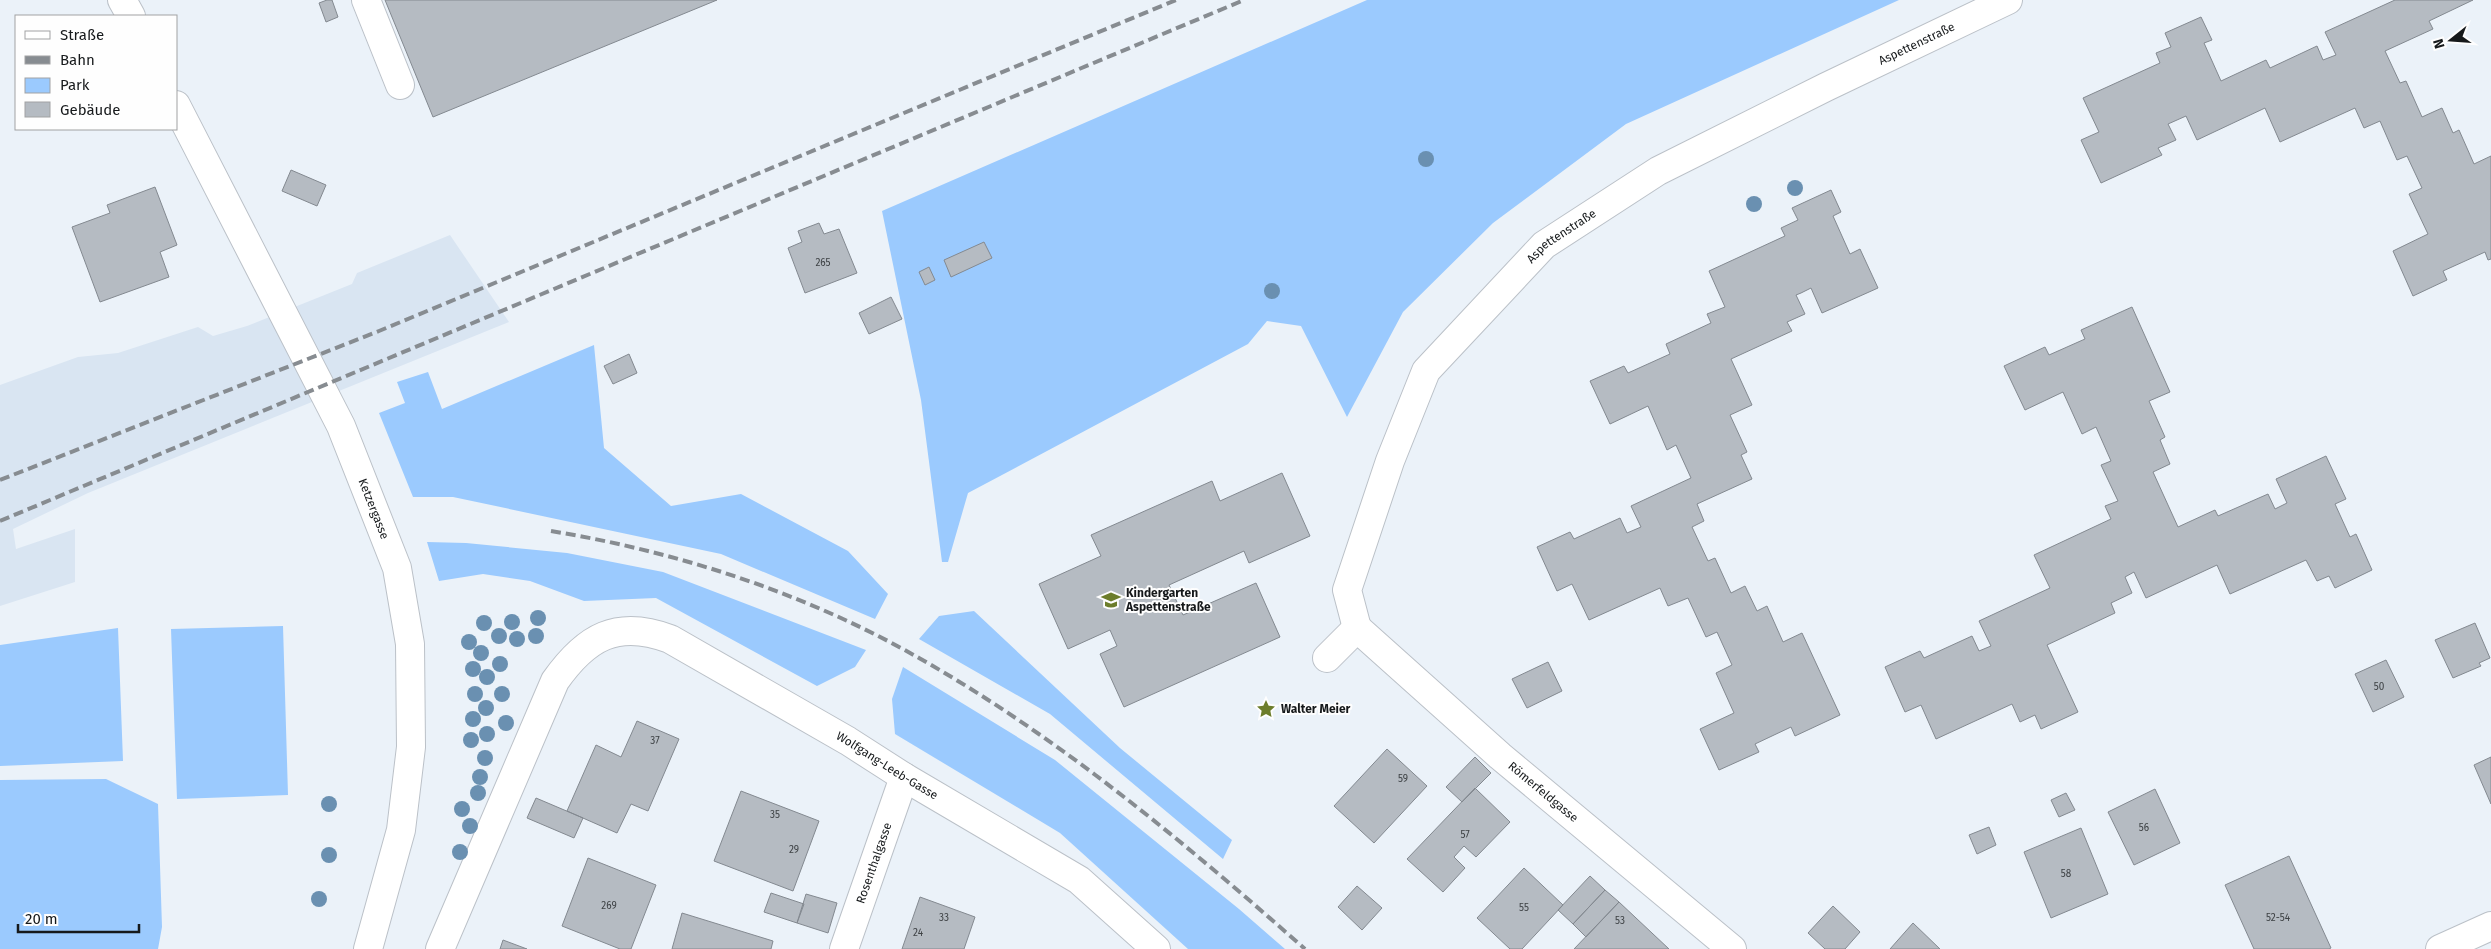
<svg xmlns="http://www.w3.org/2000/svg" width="2491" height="949" viewBox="0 0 2491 949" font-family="'Fira Sans',sans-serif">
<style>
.built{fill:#d9e5f2}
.green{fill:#9bcafe}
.building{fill:#b5bbc2;stroke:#838990}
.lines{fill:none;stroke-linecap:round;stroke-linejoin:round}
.minor-casing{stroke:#bbc1c8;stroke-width:30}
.major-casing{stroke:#bbc1c8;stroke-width:30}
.minor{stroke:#fff;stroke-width:28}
.major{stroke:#fff;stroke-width:28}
.rail{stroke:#878c91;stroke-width:4;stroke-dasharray:10 5;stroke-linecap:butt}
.tree{fill:#6a90b1}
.labels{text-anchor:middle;stroke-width:4;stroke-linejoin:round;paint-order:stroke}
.number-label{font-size:10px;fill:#3e4245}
.street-label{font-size:12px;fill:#16191b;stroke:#fefefe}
.poi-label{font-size:12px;font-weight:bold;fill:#16191b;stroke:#fefefe;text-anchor:start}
</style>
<rect width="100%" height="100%" fill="#ebf2f9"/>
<path class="built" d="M450,235L509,322L88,493L13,529L16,549L75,529V582L0,606V385L78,357L118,353L198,327L213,336L247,326L352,284L357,273Z"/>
<path class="green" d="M1367,0H1899L1626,124L1493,223L1403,312L1347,417L1301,326L1267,321L1248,344L968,493L948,562H942L921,400L882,211Z
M594,345L604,448L671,506L741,494L848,551L888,594L875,619L721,554L453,497H413L379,413L405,403L397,382L428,372L442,409Z
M427,542L466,543L567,553L663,572L866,650L855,667L817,686L656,598L584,601L530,581L483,574L439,581Z
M974,611L1120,748L1232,840L1223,859L1050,714L919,639L939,616Z
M283,626L288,795L177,799L171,629Z
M118,628L123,761L0,766V645Z
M903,667L1055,760L1239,909L1285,949H1188L1060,833L895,734L892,699Z
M106,779L158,804L162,927L158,949H0V780Z"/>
<path class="building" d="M327,0H332L338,17L326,22L319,3Z
M385,0H717L433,117Z
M2395,0H2473L2429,21L2433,29L2385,51L2400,83L2406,81L2422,117L2442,108L2453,133L2459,130L2474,164L2491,156V259L2488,260L2485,252L2443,271L2447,280L2413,296L2393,251L2428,234L2409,194L2422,188L2407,156L2397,160L2380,121L2364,128L2355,108L2280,142L2265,108L2197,140L2186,116L2168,124L2176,140L2158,148L2162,155L2101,183L2081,140L2099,132L2083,98L2160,63L2156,53L2171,47L2165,33L2201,17L2212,40L2204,43L2221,81L2266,60L2270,68L2317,46L2323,60L2336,55L2325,32Z
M291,170L326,185L317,206L282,191Z
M155,187L177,245L160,252L169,277L100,302L72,227L110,213L107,205Z
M1831,190L1841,212L1833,216L1850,254L1860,249L1878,288L1822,313L1811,288L1801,293L1796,295L1805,314L1787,322L1792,331L1731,359L1752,405L1730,415L1747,452L1741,455L1752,479L1697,504L1704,521L1692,527L1708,561L1715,558L1731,593L1745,586L1757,611L1767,606L1783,642L1802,633L1840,715L1795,736L1791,727L1755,744L1759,752L1719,770L1700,729L1734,713L1716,673L1732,665L1717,632L1706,637L1688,598L1668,606L1660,588L1589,620L1572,584L1557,591L1537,547L1570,532L1574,539L1620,518L1627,533L1641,527L1631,506L1691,478L1676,445L1667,450L1648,406L1610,424L1590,381L1624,366L1628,373L1670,354L1666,344L1711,323L1707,314L1725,307L1709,271L1785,236L1781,228L1798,220L1792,208Z
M819,223L824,234L839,229L857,273L805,293L788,248L802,242L798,231Z
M984,242L992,258L951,277L944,260Z
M929,267L935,280L925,285L919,272Z
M891,297L902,319L869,334L859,313Z
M2132,307L2170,392L2149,401L2165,437L2160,440L2170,464L2153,472L2178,527L2215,510L2218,516L2268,494L2275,509L2287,503L2276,479L2326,456L2346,499L2335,504L2350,537L2356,534L2372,570L2335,588L2329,576L2317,581L2306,560L2230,594L2217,565L2146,598L2134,572L2125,577L2132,593L2111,603L2115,613L2047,645L2078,712L2041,729L2035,715L2020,722L2012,704L1936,739L1921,705L1905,712L1885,667L1920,651L1924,658L1972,636L1979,651L1991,646L1979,621L2050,588L2034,555L2111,519L2105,506L2118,501L2101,465L2111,461L2096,427L2082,434L2063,392L2025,410L2004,366L2045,347L2049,355L2085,339L2081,330Z
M629,354L637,373L613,384L604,366Z
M1282,473L1310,536L1249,563L1244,551L1169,585L1183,615L1256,583L1280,637L1124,707L1100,654L1117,646L1110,630L1068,649L1039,584L1101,556L1091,535L1212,481L1220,501Z
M2475,623L2490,658L2479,663L2481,666L2453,678L2435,640Z
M2386,660L2404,697L2373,712L2355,674Z
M1548,662L1562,691L1527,708L1512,679Z
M637,721L679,739L648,811L631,804L617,833L567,811L596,745L621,757Z
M1387,749L1427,786L1374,843L1334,806Z
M1475,757L1491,773L1462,802L1446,787Z
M2491,757V804L2474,765Z
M1475,788L1510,822L1476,857L1464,846L1454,857L1465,868L1443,892L1407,859Z
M2155,789L2180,843L2134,865L2108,812Z
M741,791L819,821L793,891L714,861Z
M2066,793L2075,810L2059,817L2051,800Z
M536,798L583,818L574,838L527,818Z
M1989,827L1996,845L1977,854L1969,835Z
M2081,828L2108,894L2051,918L2024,852Z
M2289,856L2331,948L2329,949H2254L2225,885Z
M588,858L656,885L631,949H620L562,926Z
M1524,868L1563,905L1522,949H1510L1477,918Z
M1590,876L1605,890L1573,924L1558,910Z
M1357,886L1382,908L1362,930L1338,907Z
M1605,890L1619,902L1586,937L1573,924Z
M771,893L804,904L797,923L764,912Z
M806,894L837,903L828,933L797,923Z
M920,897L975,917L964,949H902Z
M1619,902L1669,949H1574Z
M1833,906L1860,932L1845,949H1825L1808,933Z
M682,913L773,941L771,949H672Z
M1913,923L1940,949H1890Z
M503,940L527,949H500Z"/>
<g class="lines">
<g class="minor-casing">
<g id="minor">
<path d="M366,0L400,85"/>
<path id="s1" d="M1357,628L1347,590L1390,461L1426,371L1544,245L1658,171L1826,87L2008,0"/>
<path id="s2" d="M1357,628L1500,756L1732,949"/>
<path d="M1327,658L1357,628"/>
<path id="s3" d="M440,949L555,681C586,637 617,619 670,639L848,741L904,777L1079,880L1156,949"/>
<path id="s4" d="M844,949L904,777"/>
<path d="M2440,949L2491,926"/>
</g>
</g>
<g class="major-casing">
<g id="major">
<path d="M122,0L131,16"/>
<path id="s5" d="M176,105L341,426L397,568L410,644L411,747L401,830L368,949"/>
</g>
</g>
<use href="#minor" class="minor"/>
<use href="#major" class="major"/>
<path class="rail" d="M0,480L379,331L1176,0
M0,521L1244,0
M551,531C679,552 807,594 919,658C1060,738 1185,843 1305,949"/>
</g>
<g class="tree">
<circle cx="1426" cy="159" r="8"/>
<circle cx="1795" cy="188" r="8"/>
<circle cx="1754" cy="204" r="8"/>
<circle cx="1272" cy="291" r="8"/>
<circle cx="538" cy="618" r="8"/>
<circle cx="512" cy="622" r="8"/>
<circle cx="484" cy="623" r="8"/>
<circle cx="499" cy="636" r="8"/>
<circle cx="536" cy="636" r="8"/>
<circle cx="517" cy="639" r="8"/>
<circle cx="469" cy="642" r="8"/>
<circle cx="481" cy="653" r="8"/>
<circle cx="500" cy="664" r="8"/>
<circle cx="473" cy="669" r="8"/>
<circle cx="487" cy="677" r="8"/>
<circle cx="475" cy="694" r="8"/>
<circle cx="502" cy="694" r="8"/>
<circle cx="486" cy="708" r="8"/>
<circle cx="473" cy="719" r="8"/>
<circle cx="506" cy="723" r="8"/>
<circle cx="487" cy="734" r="8"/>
<circle cx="471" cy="740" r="8"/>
<circle cx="485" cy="758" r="8"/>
<circle cx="480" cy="777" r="8"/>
<circle cx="478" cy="793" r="8"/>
<circle cx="329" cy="804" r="8"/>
<circle cx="462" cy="809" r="8"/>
<circle cx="470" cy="826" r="8"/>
<circle cx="460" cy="852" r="8"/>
<circle cx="329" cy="855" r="8"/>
<circle cx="319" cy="899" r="8"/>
</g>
<defs>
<g id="school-bare" transform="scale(1.5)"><path d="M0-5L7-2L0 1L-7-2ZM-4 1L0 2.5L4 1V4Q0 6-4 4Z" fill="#6c7d2b" stroke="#fefefe" stroke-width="2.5" paint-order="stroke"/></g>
<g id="sight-bare" transform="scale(1.5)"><path d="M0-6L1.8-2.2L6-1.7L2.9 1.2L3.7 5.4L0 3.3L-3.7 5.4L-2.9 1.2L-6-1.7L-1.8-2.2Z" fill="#6c7d2b" stroke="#fefefe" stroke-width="2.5" paint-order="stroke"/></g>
</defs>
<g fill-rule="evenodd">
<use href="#school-bare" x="1111" y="600"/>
<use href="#sight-bare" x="1266" y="709"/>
</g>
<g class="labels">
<g class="number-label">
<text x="823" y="266">265</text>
<text x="2379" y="690">50</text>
<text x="655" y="744">37</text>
<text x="1403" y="782">59</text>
<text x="775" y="818">35</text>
<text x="2144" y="831">56</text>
<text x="1465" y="838">57</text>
<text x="794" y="853">29</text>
<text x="2066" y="877">58</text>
<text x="609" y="909">269</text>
<text x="1524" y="911">55</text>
<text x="944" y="921">33</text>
<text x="2278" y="921">52-54</text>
<text x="1620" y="924">53</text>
<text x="918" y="936">24</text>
</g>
<g class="street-label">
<text dy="4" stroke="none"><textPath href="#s1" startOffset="869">Aspettenstraße</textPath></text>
<text dy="4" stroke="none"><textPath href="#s1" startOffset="464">Aspettenstraße</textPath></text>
<text dy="4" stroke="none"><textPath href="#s5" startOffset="450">Ketzergasse</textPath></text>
<text dy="4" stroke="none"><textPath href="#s3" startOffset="678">Wolfgang-Leeb-Gasse</textPath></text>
<text dy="4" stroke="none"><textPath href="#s2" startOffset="248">Römerfeldgasse</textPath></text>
<text dy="4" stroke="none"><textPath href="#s4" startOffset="91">Rosenthalgasse</textPath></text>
</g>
<g class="poi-label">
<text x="1126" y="597">Kindergarten<tspan x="1126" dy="14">Aspettenstraße</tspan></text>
<text x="1281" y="713">Walter Meier</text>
</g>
</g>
<rect x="15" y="15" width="162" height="115" fill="#fefefe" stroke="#a1a2a3"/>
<rect x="25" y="31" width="25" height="8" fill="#ffffff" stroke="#a1a2a3"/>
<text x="60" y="40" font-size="15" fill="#16191b">Straße</text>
<rect x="25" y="56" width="25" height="8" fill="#878c91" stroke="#a1a2a3"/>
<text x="60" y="65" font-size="15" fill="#16191b">Bahn</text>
<rect x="25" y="78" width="25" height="15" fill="#9bcafe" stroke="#a1a2a3"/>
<text x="60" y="90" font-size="15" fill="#16191b">Park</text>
<rect x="25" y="102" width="25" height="15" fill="#b5bbc2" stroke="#a1a2a3"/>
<text x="60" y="115" font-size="15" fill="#16191b">Gebäude</text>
<g transform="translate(2451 40) rotate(253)" stroke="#fefefe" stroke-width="4" paint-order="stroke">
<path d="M0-4L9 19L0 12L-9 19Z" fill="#16191b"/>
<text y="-8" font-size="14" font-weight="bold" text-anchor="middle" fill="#16191b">N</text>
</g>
<path d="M18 924v8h121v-8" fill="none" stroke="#16191b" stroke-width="2.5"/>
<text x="25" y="924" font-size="15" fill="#16191b" stroke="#fefefe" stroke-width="4" paint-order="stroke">20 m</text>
</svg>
